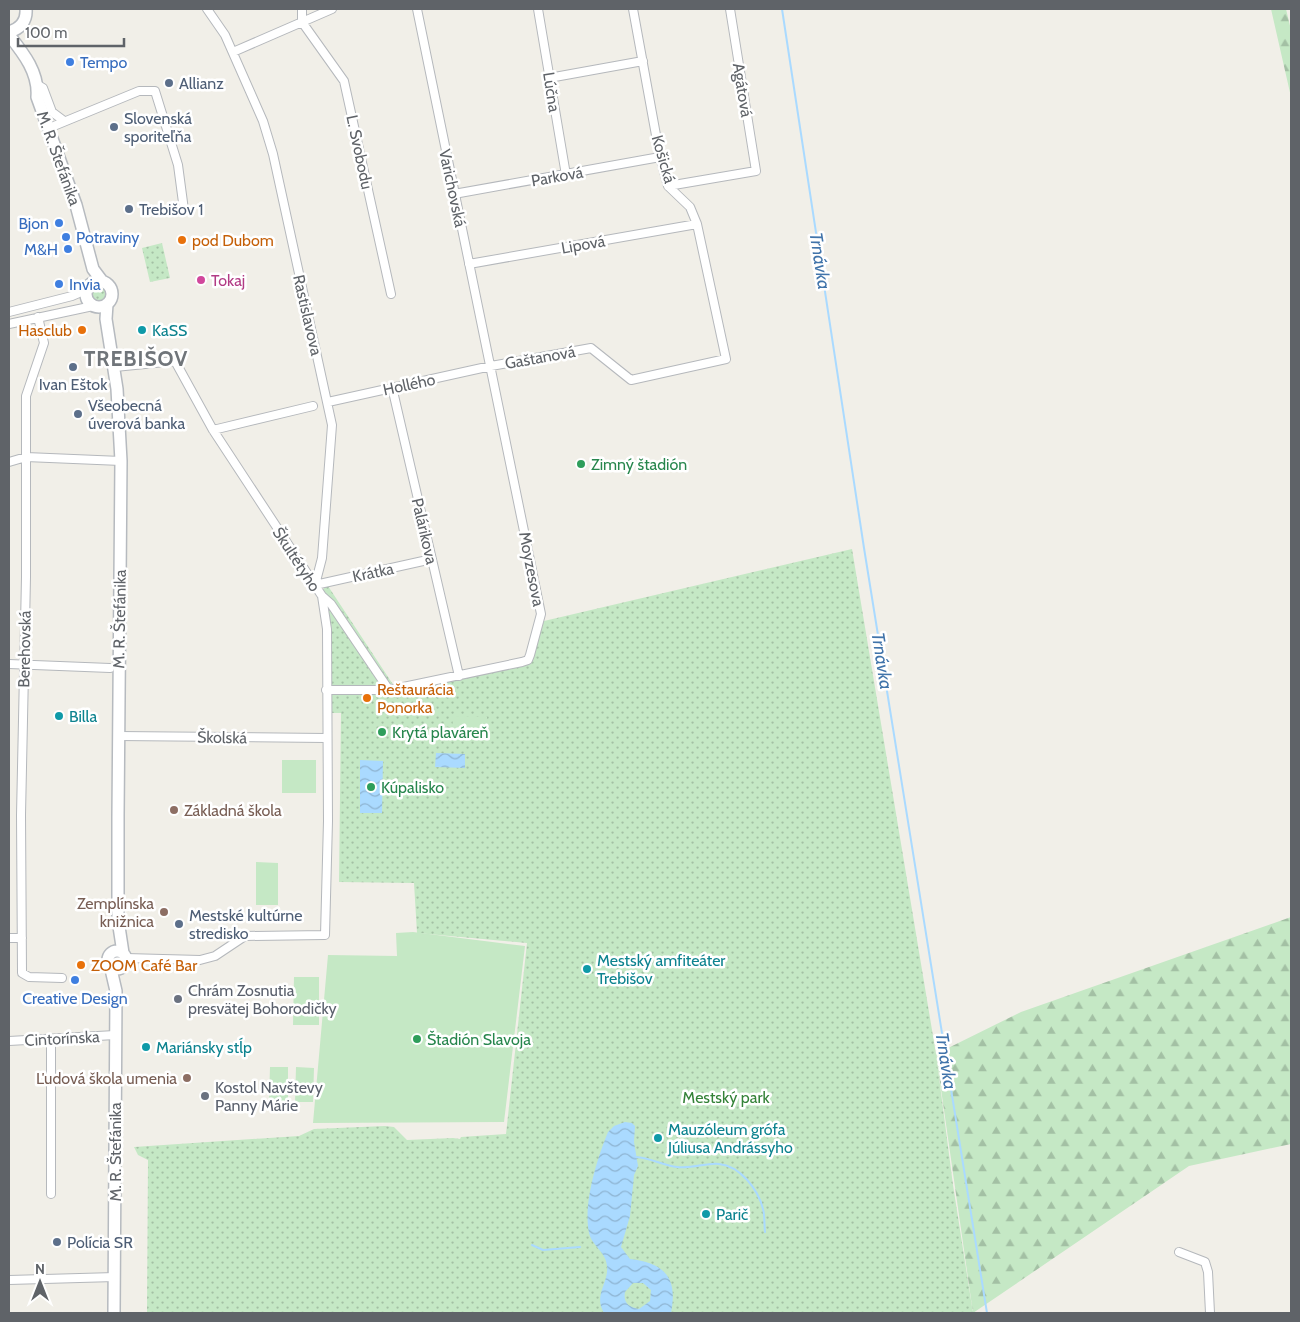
<svg xmlns="http://www.w3.org/2000/svg" width="1300" height="1322" viewBox="0 0 1300 1322" font-family="Cabin,sans-serif">
<style>
.grass{fill:url(#grass-dots)}
.forest{fill:url(#forest-firs)}
.garden{fill:#c5e8c5}
.water{fill:url(#water-waves);fill-rule:evenodd}
.lines{fill:none;stroke-linecap:round;stroke-linejoin:round}
.stream{stroke:#aadaff;stroke-width:2}
.street-casing{stroke:#b5b8bc;stroke-width:10}
.secondary-casing{stroke:#b6babf;stroke-width:14}
.street{stroke:#fff;stroke-width:8}
.secondary{stroke:#fff;stroke-width:11}
.shop-dot{fill:#3f7fe0;stroke:#fff;stroke-width:2}
.service-dot{fill:#5c6f8a;stroke:#fff;stroke-width:2}
.food-dot{fill:#e8710a;stroke:#fff;stroke-width:2}
.hotel-dot{fill:#d1479c;stroke:#fff;stroke-width:2}
.culture-dot{fill:#0f9aa8;stroke:#fff;stroke-width:2}
.leisure-dot{fill:#2e9e5b;stroke:#fff;stroke-width:2}
.education-dot{fill:#8d6e63;stroke:#fff;stroke-width:2}
.worship-dot{fill:#6b7280;stroke:#fff;stroke-width:2}
.labels{text-anchor:middle;stroke-width:5;stroke-linejoin:round;paint-order:stroke}
.shop-label{font-size:16px;fill:#366cbe;stroke:#fff;text-anchor:start}
.service-label{font-size:16px;fill:#4e5e75;stroke:#fff;text-anchor:start}
.street-label{font-size:16px;fill:#5f6368;stroke:#fff}
.food-label{font-size:16px;fill:#c56008;stroke:#fff;text-anchor:start}
.hotel-label{font-size:16px;fill:#b23c85;stroke:#fff;text-anchor:start}
.culture-label{font-size:16px;fill:#0d838f;stroke:#fff;text-anchor:start}
.leisure-label{font-size:16px;fill:#27864d;stroke:#fff;text-anchor:start}
.education-label{font-size:16px;fill:#785e54;stroke:#fff;text-anchor:end}
.worship-label{font-size:16px;fill:#5b616d;stroke:#fff;text-anchor:start}
.park-label{font-size:16px;fill:#348238;stroke:#fff}
.water-label{font-size:18px;font-style:italic;fill:#4174aa;stroke:#fff}
.district-label{font-size:21px;font-weight:bold;letter-spacing:1px;fill:#70757a;stroke:#fff}
</style>
<defs>
<pattern id="grass-dots" width="8" height="8" patternUnits="userSpaceOnUse" patternTransform="scale(1.25)"><rect width="8" height="8" fill="#c5e8c5"/><path d="M2 2h.1M6 6h.1" fill="none" stroke="#a3c0a4" stroke-width="1.8" stroke-linecap="round"/></pattern>
<pattern id="forest-firs" width="22" height="20" patternUnits="userSpaceOnUse" patternTransform="scale(1.25)"><rect width="22" height="20" fill="#c5e8c5"/><path d="M5 1l3.5 6h-7zM16 11l3.5 6h-7z" fill="#a3c0a4"/></pattern>
<pattern id="water-waves" width="16" height="10" patternUnits="userSpaceOnUse" patternTransform="scale(1.25)"><rect width="16" height="10" fill="#aadaff"/><path d="M0 5q4-4 8 0t8 0" fill="none" stroke="#8eb4d2"/></pattern>
</defs>
<rect width="100%" height="100%" fill="#f1efe8"/>
<path class="grass" d="M162,243L170,278L150,282L142,248Z
M91 294a8 8 0 1 1 16 0a8 8 0 1 1-16 0Z
M852,549L936,1054L953,1185L973,1313H147L148,1160L138,1155L134,1147L299,1136L314,1129L385,1126L394,1127L407,1140L453,1138L460,1139L461,1137L506,1134L527,943L417,933L414,883L339,882L341,713H330L332,630L323,589L328,586L394,686L396,694L524,665L532,659L544,621Z"/>
<path class="forest" d="M1271,9H1286L1291,30V97Z
M1291,917V1144L1189,1166L973,1313L936,1054L1021,1012Z"/>
<path class="garden" d="M453,716L487,717V736H452Z
M282,760H316V793H282Z
M256,862L278,863V905H256Z
M413,932L525,946L504,1122L313,1123L328,955L397,956L396,933Z
M294,977H319V1025H293Z
M270,1067H288V1102L269,1101Z
M296,1067L314,1068L313,1102H295Z"/>
<path class="water" d="M436,753L465,754V768L435,767Z
M360,760L383,761L382,813H360Z
M625,1122L632,1123L635,1126L634,1142L638,1166L634,1175L630,1216L621,1247L630,1259C665,1263 678,1278 671,1313H604C593,1295 609,1283 607,1266C606,1252 592,1246 589,1233C583,1203 597,1159 608,1132L614,1126ZM633,1283H643L651,1290L650,1301L639,1309C629,1307 623,1303 625,1292Z"/>
<g class="lines">
<path class="stream" d="M782,9L864,548L987,1313
M636,1157C650,1158 663,1165 677,1167C692,1169 709,1162 719,1164C740,1166 758,1189 763,1209C765,1216 764,1224 765,1232
M532,1245L543,1250L580,1247"/>
<g class="street-casing">
<path id="street" d="M207,9L225,35L263,121L273,154L332,425L322,558L315,585
M302,9V22L344,81L391,294
M538,9L566,175
M233,52L332,9
M549,78L643,61
M38,85L43,88L52,112L64,121
M49,128L139,91H155L178,165L184,210
M668,186L756,171L730,9
M454,194L660,157
M469,264L697,224
M9,312L72,296L86,290
M38,317L44,343L26,396V577L21,815L22,973L29,977L62,978
M9,324L93,306
M115,367L175,361L213,430L322,596L327,629L328,821L325,935L245,936L215,956L200,960L126,958
M392,387L459,676
M328,402L491,366L591,348L631,380L726,359L697,224L690,207L668,186L660,157L633,9
M213,430L313,406
M9,462L26,457L121,461
M315,585L432,559
M322,596L331,604L389,690
M9,664L110,668
M326,690H389L522,662L528,660L530,655L541,614L417,9
M118,736L326,738
M9,938H22
M9,1041L115,1035
M51,1194V1039
M1179,1252L1205,1262L1208,1272L1210,1313
M9,1280L115,1277"/>
</g>
<g class="secondary-casing">
<path id="secondary" d="M9,32C20,29 27,21 26,9
M9,35C24,54 39,73 37,97L76,205L93,269L102,281
M86 294a13 13 0 1 1 26 0a13 13 0 1 1-26 0Z
M107,304L106,319L117,389L121,461L118,816V920L123,953
M108 960a9 9 0 1 1 18 0a9 9 0 1 1-18 0Z
M110,965L116,991L114,1313"/>
</g>
<use href="#street" class="street"/>
<use href="#secondary" class="secondary"/>
</g>
<g class="shop-dot">
<circle cx="70" cy="62" r="5"/>
<circle cx="59" cy="223" r="5"/>
<circle cx="66" cy="237" r="5"/>
<circle cx="68" cy="249" r="5"/>
<circle cx="59" cy="284" r="5"/>
<circle cx="75" cy="980" r="5"/>
</g>
<g class="service-dot">
<circle cx="169" cy="83" r="5"/>
<circle cx="114" cy="127" r="5"/>
<circle cx="129" cy="209" r="5"/>
<circle cx="73" cy="367" r="5"/>
<circle cx="78" cy="414" r="5"/>
<circle cx="179" cy="924" r="5"/>
<circle cx="57" cy="1242" r="5"/>
</g>
<g class="food-dot">
<circle cx="182" cy="240" r="5"/>
<circle cx="82" cy="330" r="5"/>
<circle cx="367" cy="698" r="5"/>
<circle cx="81" cy="965" r="5"/>
</g>
<circle class="hotel-dot" cx="201" cy="280" r="5"/>
<g class="culture-dot">
<circle cx="142" cy="330" r="5"/>
<circle cx="59" cy="716" r="5"/>
<circle cx="587" cy="969" r="5"/>
<circle cx="146" cy="1047" r="5"/>
<circle cx="658" cy="1138" r="5"/>
<circle cx="706" cy="1214" r="5"/>
</g>
<g class="leisure-dot">
<circle cx="581" cy="464" r="5"/>
<circle cx="382" cy="732" r="5"/>
<circle cx="371" cy="787" r="5"/>
<circle cx="417" cy="1039" r="5"/>
</g>
<g class="education-dot">
<circle cx="174" cy="810" r="5"/>
<circle cx="164" cy="912" r="5"/>
<circle cx="187" cy="1078" r="5"/>
</g>
<g class="worship-dot">
<circle cx="178" cy="999" r="5"/>
<circle cx="205" cy="1096" r="5"/>
</g>
<g class="labels">
<g class="shop-label">
<text x="80" y="68">Tempo</text>
<text x="49" y="229" text-anchor="end">Bjon</text>
<text x="76" y="243">Potraviny</text>
<text x="58" y="255" text-anchor="end">M&amp;H</text>
<text x="69" y="290">Invia</text>
<text x="75" y="1004" text-anchor="middle">Creative Design</text>
</g>
<g class="service-label">
<text x="179" y="89">Allianz</text>
<text x="124" y="124">Slovenská<tspan x="124" dy="18">sporiteľňa</tspan></text>
<text x="139" y="215">Trebišov 1</text>
<text x="73" y="390" text-anchor="middle">Ivan Eštok</text>
<text x="88" y="411">Všeobecná<tspan x="88" dy="18">úverová banka</tspan></text>
<text x="189" y="921">Mestské kultúrne<tspan x="189" dy="18">stredisko</tspan></text>
<text x="67" y="1248">Polícia SR</text>
</g>
<g class="street-label">
<text transform="translate(743 90) rotate(81)" y="6">Agátová</text>
<text transform="translate(552 92) rotate(81)" y="6">Lúčna</text>
<text transform="translate(360 152) rotate(78)" y="6">L. Svobodu</text>
<text transform="translate(59 158) rotate(70)" y="6">M. R. Štefánika</text>
<text transform="translate(664 159) rotate(74)" y="6">Košická</text>
<text transform="translate(557 176) rotate(-10)" y="6">Parková</text>
<text transform="translate(453 188) rotate(78)" y="6">Varichovská</text>
<text transform="translate(583 244) rotate(-10)" y="6">Lipová</text>
<text transform="translate(308 315) rotate(77)" y="6">Rastislavova</text>
<text transform="translate(540 357) rotate(-10)" y="6">Gaštanová</text>
<text transform="translate(409 384) rotate(-12)" y="6">Hollého</text>
<text transform="translate(425 531) rotate(77)" y="6">Palárikova</text>
<text transform="translate(297 559) rotate(57)" y="6">Škultétyho</text>
<text transform="translate(532 569) rotate(79)" y="6">Moyzesova</text>
<text transform="translate(373 572) rotate(-12)" y="6">Krátka</text>
<text transform="translate(119 619) rotate(-89)" y="6">M. R. Štefánika</text>
<text transform="translate(24 649) rotate(-89)" y="6">Berehovská</text>
<text transform="translate(222 737) rotate(1)" y="6">Školská</text>
<text transform="translate(62 1038) rotate(-3)" y="6">Cintorínska</text>
<text transform="translate(115 1152) rotate(-90)" y="6">M. R. Štefánika</text>
</g>
<g class="food-label">
<text x="192" y="246">pod Dubom</text>
<text x="72" y="336" text-anchor="end">Hasclub</text>
<text x="377" y="695">Reštaurácia<tspan x="377" dy="18">Ponorka</tspan></text>
<text x="91" y="971">ZOOM Café Bar</text>
</g>
<g class="hotel-label">
<text x="211" y="286">Tokaj</text>
</g>
<g class="culture-label">
<text x="152" y="336">KaSS</text>
<text x="69" y="722">Billa</text>
<text x="597" y="966">Mestský amfiteáter<tspan x="597" dy="18">Trebišov</tspan></text>
<text x="156" y="1053">Mariánsky stĺp</text>
<text x="668" y="1135">Mauzóleum grófa<tspan x="668" dy="18">Júliusa Andrássyho</tspan></text>
<text x="716" y="1220">Parič</text>
</g>
<g class="leisure-label">
<text x="591" y="470">Zimný štadión</text>
<text x="392" y="738">Krytá plaváreň</text>
<text x="381" y="793">Kúpalisko</text>
<text x="427" y="1045">Štadión Slavoja</text>
</g>
<g class="education-label">
<text x="184" y="816" text-anchor="start">Základná škola</text>
<text x="154" y="909">Zemplínska<tspan x="154" dy="18">knižnica</tspan></text>
<text x="177" y="1084">Ľudová škola umenia</text>
</g>
<g class="worship-label">
<text x="188" y="996">Chrám Zosnutia<tspan x="188" dy="18">presvätej Bohorodičky</tspan></text>
<text x="215" y="1093">Kostol Navštevy<tspan x="215" dy="18">Panny Márie</tspan></text>
</g>
<g class="park-label">
<text x="726" y="1103">Mestský park</text>
</g>
<g class="water-label">
<text transform="translate(820 261) rotate(81)" y="6">Trnávka</text>
<text transform="translate(882 661) rotate(81)" y="6">Trnávka</text>
<text transform="translate(946 1061) rotate(81)" y="6">Trnávka</text>
</g>
<g class="district-label">
<text x="136" y="366">TREBIŠOV</text>
</g>
</g>
<rect width="1300" height="1322" fill="none" stroke="#5f6368" stroke-width="20"/>
<g transform="translate(40 1282)" stroke="#ffffff" stroke-width="4" paint-order="stroke">
<path d="M0-4L9 19L0 12L-9 19Z" fill="#5f6368"/>
<text y="-8" font-size="14" font-weight="bold" text-anchor="middle" fill="#5f6368">N</text>
</g>
<path d="M18 38v8h106v-8" fill="none" stroke="#5f6368" stroke-width="2.5"/>
<text x="25" y="38" font-size="15" fill="#5f6368" stroke="#ffffff" stroke-width="4" paint-order="stroke">100 m</text>
</svg>
